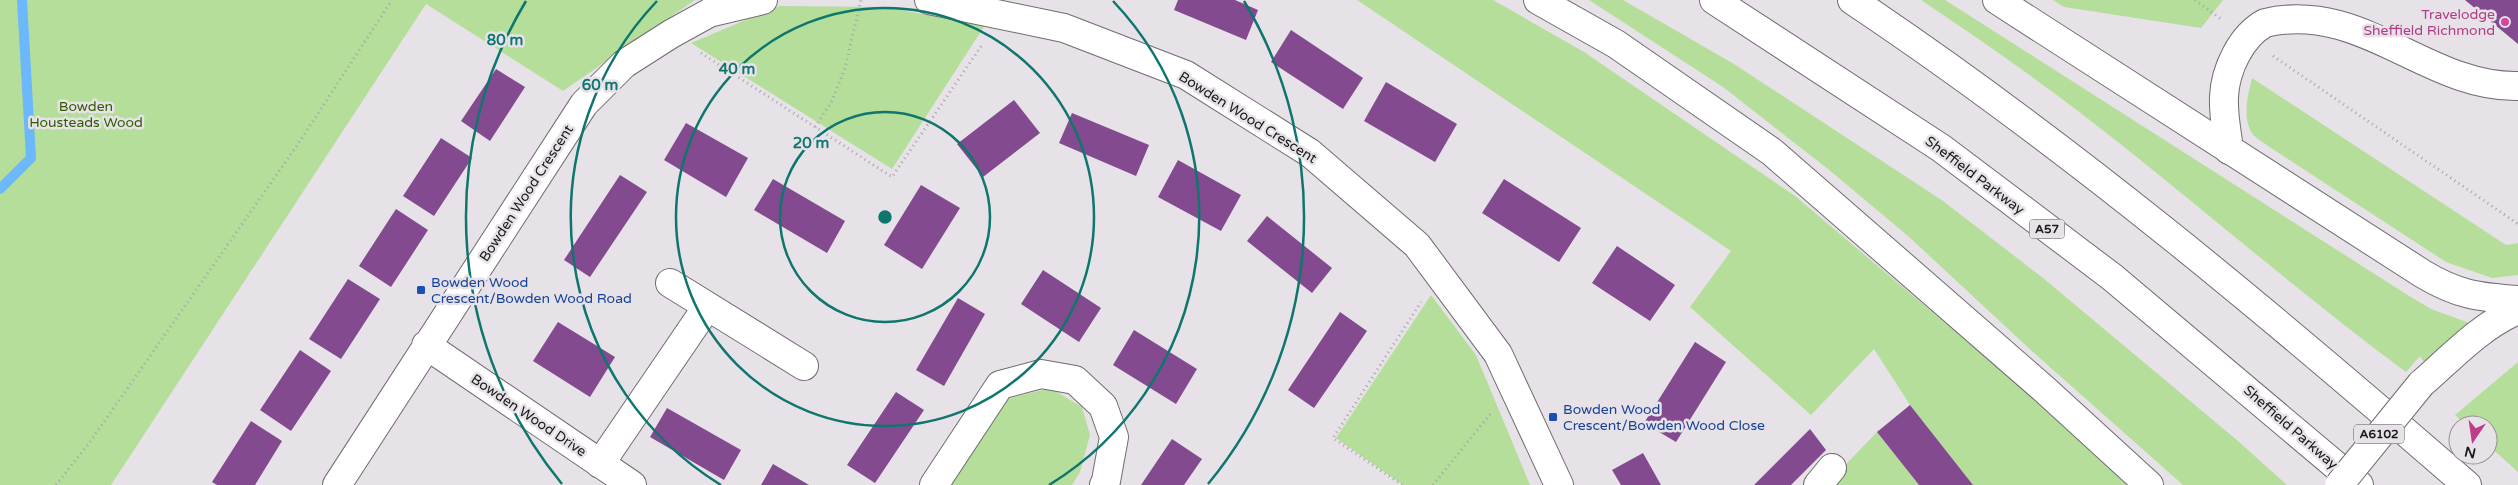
<svg xmlns="http://www.w3.org/2000/svg" width="2518" height="485" viewBox="0 0 2518 485" font-family="'Varela Round',sans-serif">
<style>
.green{fill:#b4de9a}
.lines{fill:none;stroke-linecap:round;stroke-linejoin:round}
.stream{stroke:#6db7fb;stroke-width:10}
.building{fill:#834a90}
.minor-casing{stroke:#706c71;stroke-width:30}
.highway-casing{stroke:#706c71;stroke-width:30}
.path{stroke:#a8a4a9;stroke-width:3;stroke-dasharray:1 4;stroke-linecap:butt}
.minor{stroke:#fff;stroke-width:28}
.highway{stroke:#fff;stroke-width:28}
.highway-bridge-casing{stroke:#706c71;stroke-width:30;stroke-linecap:butt}
.highway-bridge{stroke:#fff;stroke-width:28}
.ring{fill:none;stroke:#0f766e;stroke-width:2.5}
.hotel-dot{fill:#d1479c;stroke:#e7e2e8;stroke-width:2}
.transit-dot{fill:#1a4fb4;stroke:#e7e2e8;stroke-width:2}
.labels{text-anchor:middle;stroke-width:5;stroke-linejoin:round;paint-order:stroke}
.shield{fill:#e7e2e8;stroke:#575558;stroke-width:1}
.shield-label{font-size:12px;font-weight:bold;fill:#19181a}
.hotel-label{font-size:14px;fill:#b23c85;stroke:#e7e2e8;text-anchor:end}
.park-label{font-size:14px;fill:#315d00;stroke:#e7e2e8}
.street-label{font-size:14px;fill:#19181a;stroke:#e7e2e8}
.transit-label{font-size:14px;fill:#164399;stroke:#e7e2e8;text-anchor:start}
.centre{fill:#0f766e;stroke:#e7e2e8;stroke-width:2.5}
.ring-label{font-size:15px;text-anchor:middle;font-weight:bold;fill:#0f766e;stroke:#e7e2e8;stroke-width:5;stroke-linejoin:round;paint-order:stroke}
</style>
<rect width="100%" height="100%" fill="#e7e2e8"/>
<path class="green" d="M0,0H695L563,91L426,4L111,485H0Z
M1357,0H1493L1584,52L1795,196L2002,371L2129,485H1973L1910,405L1874,349L1811,415L1690,307L1731,251Z
M1589,0H1623L1734,64L1943,201L2043,278L2238,441L2287,485H2183L2033,352L1908,236L1828,169L1723,87Z
M1921,0H1945L2406,294L2431,309L2472,324L2426,365L2420,356L2406,372C2309,300 2217,221 2123,146C2058,94 1990,46 1921,0Z
M2053,0H2223L2201,28L2064,7Z
M779,6L883,7L985,25L892,169L691,43Z
M2252,78L2506,245L2518,243V275L2492,278L2446,262L2271,148C2266,144 2256,139 2252,133C2242,118 2248,94 2252,78Z
M1431,295L1476,355L1530,485H1403L1336,438Z
M2518,362V472L2488,445V425H2466L2455,415Z
M1050,388L1082,407L1090,435L1080,472L1072,485H950L1007,399Z
M1877,432L1919,485H1831L1828,483Z"/>
<g class="lines">
<path class="stream" d="M0,189L31,158L22,0"/>
</g>
<path class="building" d="M1178,0H1235L1258,10L1246,40L1174,10Z
M2465,0H2518V44Z
M1291,30L1363,78L1343,109L1271,62Z
M496,69L525,87L490,141L461,121Z
M1386,82L1457,124L1435,162L1364,121Z
M1014,100L1040,133L983,177L957,144Z
M1072,113L1149,145L1136,176L1059,143Z
M686,123L748,158L726,197L664,160Z
M441,138L472,158L434,216L403,196Z
M1178,160L1241,195L1221,231L1158,197Z
M620,175L647,192L590,277L564,260Z
M773,179L845,221L827,253L754,210Z
M1504,179L1581,228L1559,262L1482,213Z
M921,185L960,208L922,269L884,245Z
M396,209L428,230L391,287L359,266Z
M1267,216L1332,268L1312,293L1247,241Z
M1617,246L1675,285L1650,321L1592,283Z
M1043,270L1101,308L1079,342L1021,304Z
M348,279L380,299L341,359L309,339Z
M958,298L985,314L944,386L916,370Z
M1340,312L1367,331L1314,408L1288,390Z
M558,322L615,357L590,397L533,361Z
M1134,330L1197,369L1176,404L1113,365Z
M1695,342L1726,362L1676,442L1644,423Z
M300,350L331,371L291,431L260,410Z
M896,392L924,410L875,483L847,465Z
M1910,405L1973,485H1919L1877,432Z
M667,408L741,450L724,480L650,437Z
M251,421L282,441L255,485H217L212,482Z
M1810,429L1826,450L1791,485H1754Z
M1172,439L1202,459L1184,485H1141Z
M1643,453L1661,485H1621L1612,470Z
M773,464L804,482L809,485H761Z"/>
<g class="lines">
<g class="minor-casing">
<path id="minor" d="M929,0L1064,28L1186,75L1310,153L1417,245L1498,354L1559,485
M2229,150C2227,132 2223,114 2224,97C2225,70 2241,36 2265,23C2361,0 2427,88 2518,86
M670,283L804,366
M426,345L632,485
M600,464L707,307
M337,485L584,104L624,64L671,34L709,13L763,0
M934,485L1000,385L1041,374L1075,380L1103,406L1114,437L1106,481L1104,485
M1818,485L1832,468"/>
</g>
<g class="highway-casing">
<path id="highway" d="M1538,0L1616,44L1772,152L2044,389L2149,485
M1714,0L1941,148L2112,277L2359,485
M1852,0C2069,145 2270,314 2467,485
M1997,0L2423,274C2458,295 2478,297 2518,300
M2421,384C2450,359 2481,325 2518,310"/>
</g>
<path class="path" d="M2195,0L2221,19
M701,53L892,177L982,45
M2273,56L2518,224
M815,127L832,101L845,68L861,0
M56,485L90,442L298,144L392,0
M1402,485L1333,438L1421,302
M1433,485L1491,413"/>
<use href="#minor" class="minor"/>
<use href="#highway" class="highway"/>
<g class="highway-bridge-casing">
<path id="highway-bridge" d="M2339,485L2421,384"/>
</g>
<use href="#highway-bridge" class="highway-bridge"/>
</g>
<g class="ring">
<circle cx="885" cy="217" r="105"/>
<circle cx="885" cy="217" r="209"/>
<path d="M721 485A314 314 0 0 1 657 1M1113 1A314 314 0 0 1 1049 485"/>
<path d="M562 484A419 419 0 0 1 526 1M1244 1A419 419 0 0 1 1208 484"/>
</g>
<circle class="hotel-dot" cx="2505" cy="22" r="5"/>
<g class="transit-dot">
<rect x="416" y="285" width="10" height="10" rx="2.5"/>
<rect x="1548" y="412" width="10" height="10" rx="2.5"/>
</g>
<g class="labels">
<g class="shield">
<rect x="2029.5" y="219.5" width="35" height="19" rx="4"/>
<rect x="2354" y="424.5" width="50" height="19" rx="4"/>
</g>
<g class="shield-label">
<text x="2047" y="233">A57</text>
<text x="2379" y="438">A6102</text>
</g>
<g class="hotel-label">
<text x="2495" y="19">Travelodge<tspan x="2495" dy="16">Sheffield Richmond</tspan></text>
</g>
<g class="park-label">
<text x="86" y="111">Bowden<tspan x="86" dy="16">Housteads Wood</tspan></text>
</g>
<g class="street-label">
<text transform="translate(1248 117) rotate(32)" y="5">Bowden Wood Crescent</text>
<text transform="translate(1975 175) rotate(37)" y="5">Sheffield Parkway</text>
<text transform="translate(526 193) rotate(-57)" y="5">Bowden Wood Crescent</text>
<text transform="translate(529 415) rotate(34)" y="5">Bowden Wood Drive</text>
<text transform="translate(2291 427) rotate(41)" y="5">Sheffield Parkway</text>
</g>
<g class="transit-label">
<text x="431" y="287">Bowden Wood<tspan x="431" dy="16">Crescent/Bowden Wood Road</tspan></text>
<text x="1563" y="414">Bowden Wood<tspan x="1563" dy="16">Crescent/Bowden Wood Close</tspan></text>
</g>
</g>
<circle cx="885" cy="217" r="8" class="centre"/>
<g class="ring-label">
<text x="505" y="45">80 m</text>
<text x="737" y="74">40 m</text>
<text x="600" y="90">60 m</text>
<text x="811" y="148">20 m</text>
</g>
<g transform="translate(2473 440) rotate(193)"><circle r="24" fill="#e7e2e8" stroke="#959196"/>
<path d="M0-4L9 19L0 12L-9 19Z" fill="#bd3d88"/>
<text y="-8" font-size="14" font-weight="bold" text-anchor="middle" fill="#19181a">N</text>
</g>
</svg>
